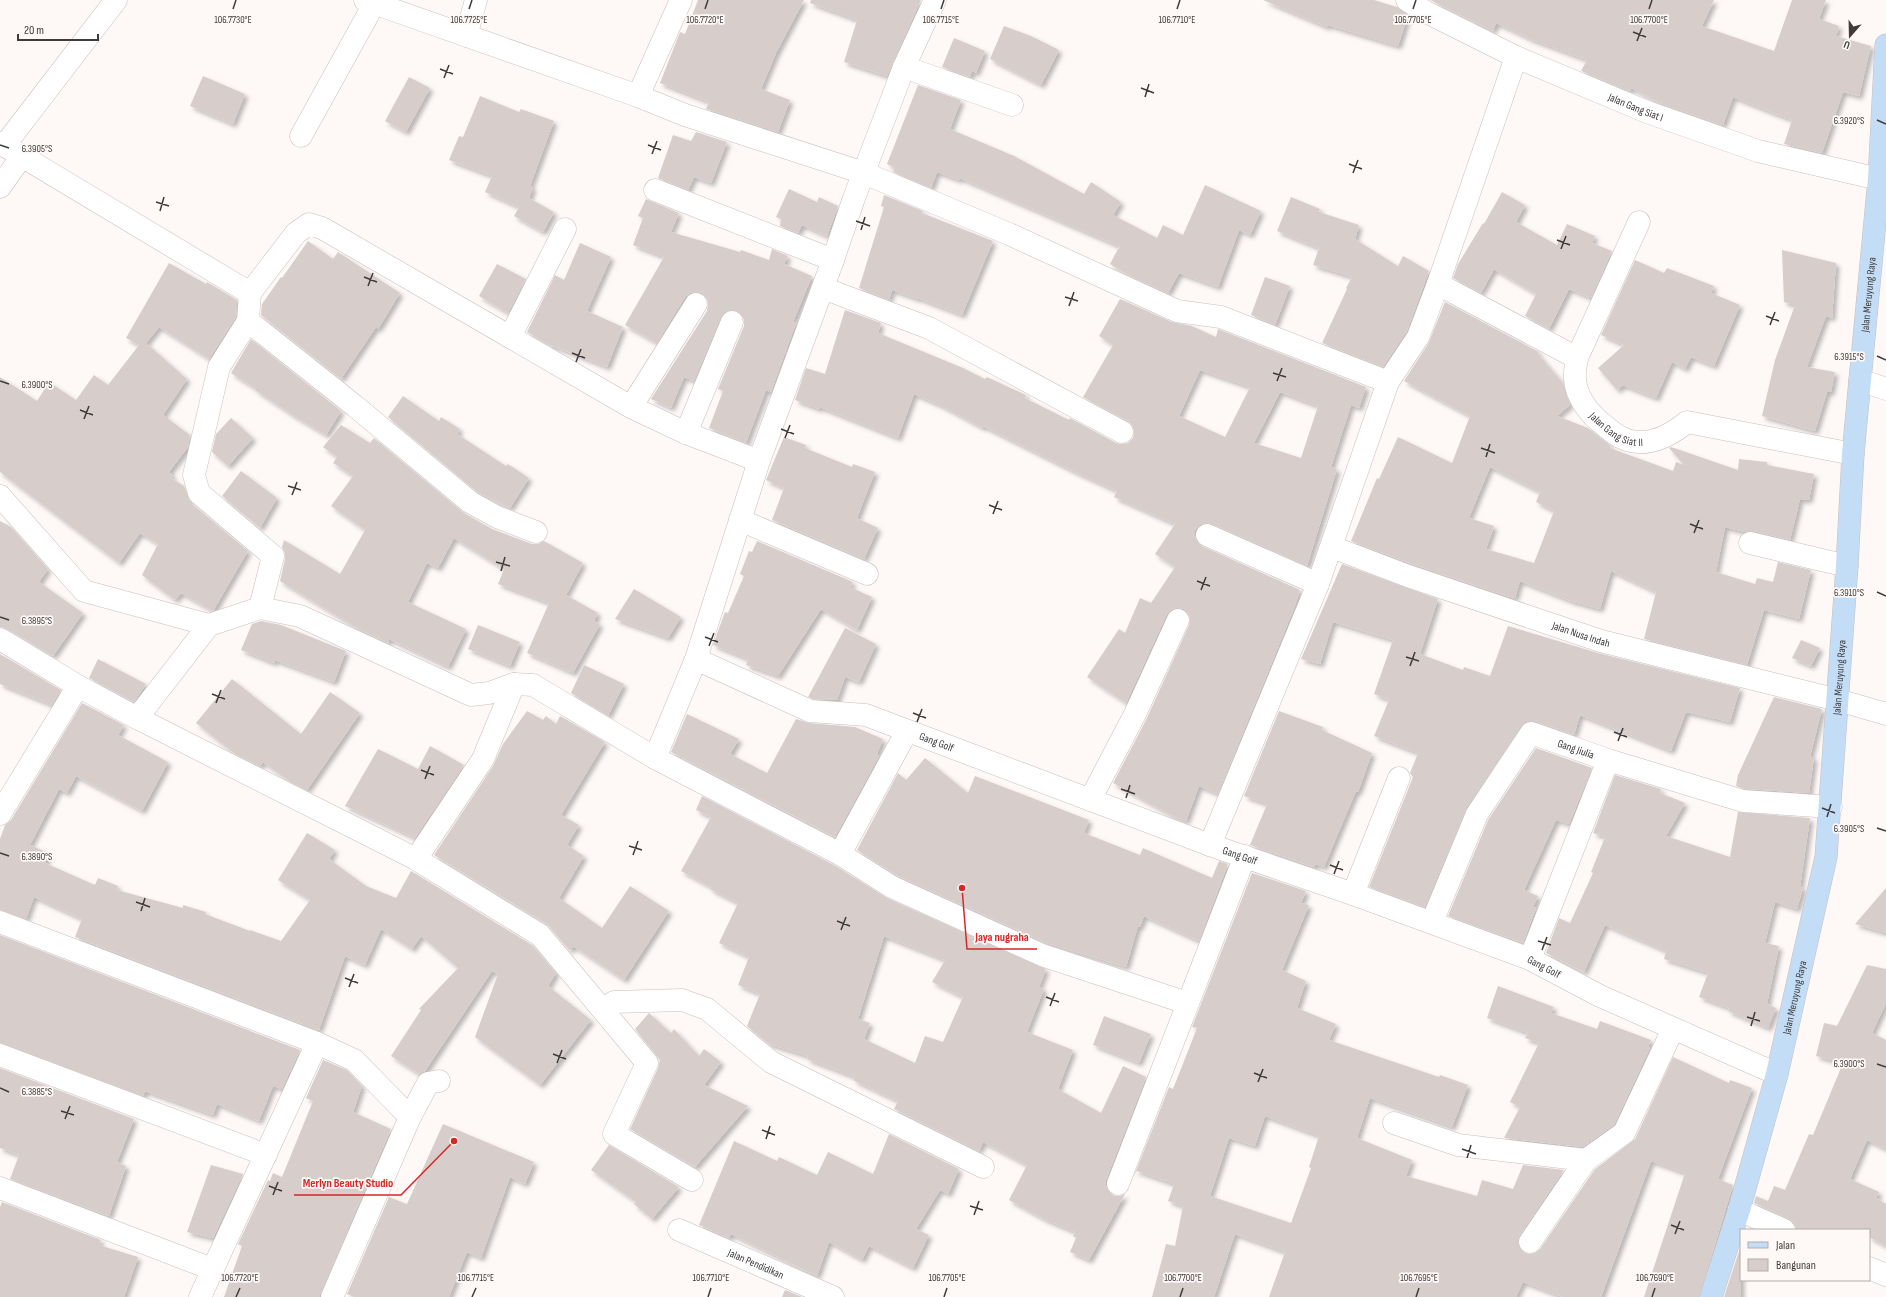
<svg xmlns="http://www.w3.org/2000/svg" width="1886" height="1297" viewBox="0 0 1886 1297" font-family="'Sofia Sans Condensed',sans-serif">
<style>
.building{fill:#d7cecc;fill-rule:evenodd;filter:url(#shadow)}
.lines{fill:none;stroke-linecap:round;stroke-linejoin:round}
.street-casing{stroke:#c8bfbc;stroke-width:23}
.secondary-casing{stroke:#c8bfbc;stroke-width:23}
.street{stroke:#fff;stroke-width:22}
.secondary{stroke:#c3ddf6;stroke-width:22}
.ticks{fill:none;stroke:#3f3b3a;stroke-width:1.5}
.labels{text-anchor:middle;stroke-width:3.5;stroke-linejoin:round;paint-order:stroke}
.street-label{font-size:11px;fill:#3f3b3a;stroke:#fef8f7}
.ticks-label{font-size:10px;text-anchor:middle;fill:#3f3b3a;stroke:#fef8f7;stroke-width:3.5;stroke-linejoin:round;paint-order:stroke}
.leader{fill:none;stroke:#d62828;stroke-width:1.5}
.callout-dot{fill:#d62828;stroke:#fef8f7;stroke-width:1.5}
.callout-label{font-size:12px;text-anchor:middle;font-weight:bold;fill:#d62828;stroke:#fef8f7;stroke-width:3.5;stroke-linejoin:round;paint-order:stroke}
</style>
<defs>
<filter id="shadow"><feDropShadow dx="3.5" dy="3.5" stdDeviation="2" flood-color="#0004"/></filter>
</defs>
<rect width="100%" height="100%" fill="#fef8f7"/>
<path class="building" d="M698,0H804L776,53L761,89L790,100L778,132L706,109L709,102L660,83L680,32L685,34Z
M811,0H921L887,76L844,62L857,20L810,3Z
M1263,0H1374L1397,7L1408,15L1398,46L1328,25L1327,27Z
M1430,0H1714L1702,26L1774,51L1792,0H1826L1819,19L1839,26L1836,36L1871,46L1859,96L1843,92L1822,153L1784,144L1792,120L1733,97L1723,125L1660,103L1631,88L1630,91L1581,71L1587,60L1533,40L1496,23L1493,31Z
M1004,26L1031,36L1059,50L1041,85L990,59Z
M954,38L985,51L976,73L972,71L970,77L942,67Z
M203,76L245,94L233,124L190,106Z
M409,77L430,88L406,132L385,121Z
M918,85L961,100L950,129L1014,156L1084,194L1091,182L1121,202L1113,215L1157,238L1163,225L1183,235L1205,185L1261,211L1250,235L1239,230L1218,287L1179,273L1168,293L1132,277L1110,264L1118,249L1121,247L960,178L959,180L937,172L931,188L893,172L895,168L887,164Z
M480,96L519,112L521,109L554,121L530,186L533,188L529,198L554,212L543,232L514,216L519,207L485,192L492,176L449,160L459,136L463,137Z
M696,132L727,142L711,183L694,177L688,190L658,178L673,135L691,141Z
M789,189L817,202L819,197L838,206L827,236L802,225L798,233L780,226L781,219L776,217Z
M1502,192L1525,205L1516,222L1557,245L1567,224L1595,236L1592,243L1612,251L1591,298L1569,289L1549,329L1525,316L1536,294L1494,269L1481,293L1453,278L1458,264L1483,223L1484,224Z
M884,195L923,211L922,213L993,241L962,315L918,298V299L892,290L889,300L859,288L884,207L881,206Z
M1291,197L1320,209L1319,212L1359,225L1355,239L1398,266L1403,256L1429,271L1407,331L1383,367L1322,343L1347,289L1346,288L1352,277L1313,265L1319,248L1277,231Z
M646,199L679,213L671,232L740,252L741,250L769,260L772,249L788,256L784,264L812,276L793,322L796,323L771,392L766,390L746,443L709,428L723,391L718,389L744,326V320L742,315L737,311L730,310L725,312L721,317L694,381L684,377L671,408L651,399L707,311L708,304L707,298L702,293L696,292L690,293L685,297L657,343L625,325L664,257L633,245L643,218L638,216Z
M308,241L333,259L338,252L400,293L378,329L376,327L341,379L261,315L262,304L281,277L282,278Z
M580,243L611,257L587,311L623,327L607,367L553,346V347L527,332L555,275L564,280Z
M1782,250L1836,263L1832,318L1826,316L1807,367L1835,372L1831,392H1827L1815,431L1762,416L1775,360L1795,305L1784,302Z
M1635,260L1664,273L1667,268L1714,286L1711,293L1740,305L1714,366L1691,357L1685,369L1672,362L1656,398L1623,385L1617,390L1598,368L1624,345L1601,335Z
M169,263L206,284L207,282L237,300L236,317L209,359L159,327L146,343L187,379L163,415L190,435L188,447L169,472L173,476L171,478L184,486L191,503L248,551L213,611L181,593L175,600L142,575L158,544L140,533L119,563L0,472V377L37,401L49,382L76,400L94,375L108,385L139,345L126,338Z
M497,264L526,279L508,313L479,296Z
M1265,277L1290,286L1275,325L1251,315Z
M1120,299L1172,322L1192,326L1216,337L1218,329L1366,387L1359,408L1351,405L1331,467L1337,469L1307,566L1212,524L1206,523L1200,525L1195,530V536L1197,542L1202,546L1300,590L1295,606L1218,794L1199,786L1186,821L1173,816L1113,783L1146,720L1189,625L1190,619L1188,613L1184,609L1177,608L1171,610L1167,614L1126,703L1087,677L1119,629L1125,633L1140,598L1151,603L1175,567L1155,554L1175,524L1114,497L1117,491L1073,471L983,426V428L942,406L914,394L898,438L820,407L819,409L795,400L806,368L825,374L845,310L881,323L878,333L963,368L985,379L987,377L1026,395L1025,398L1069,420L1070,418L1116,443L1122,444L1128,443L1133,438L1134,431L1132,425L1128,421L1083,397L1113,345L1099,336ZM1200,370L1250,387L1225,437L1179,416ZM1280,392L1318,406L1301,458L1254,443Z
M1445,302L1539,352L1538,354L1563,383L1570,405L1557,416L1588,428L1611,446L1610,448L1673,471L1676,462L1684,465L1669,448L1671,447L1738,470L1739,459L1767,462V465L1814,474L1809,500L1800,499L1790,540L1753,531L1745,532L1725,527L1716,572L1755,584L1757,578L1773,582L1778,562L1811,570L1799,619L1764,610L1747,665L1644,639L1656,592L1611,571L1600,609L1571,601L1520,581L1515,598L1507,596L1412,564L1351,541L1377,478L1379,479L1398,437L1452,463L1470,416L1404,381L1428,344ZM1490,467L1540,492L1536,502L1554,511L1534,563L1486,549L1494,526L1469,518Z
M251,339L341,411L326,435L294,416L255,390L256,389L231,373Z
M403,396L439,421L441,417L460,429L457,434L506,466L508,464L529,478L510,508L477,492L388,417Z
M231,418L253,438L228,466L212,452L216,434Z
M341,425L370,443L374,438L464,513L492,529L532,544H538L544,541L583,563L566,595L598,613L594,621L600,624L573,673L527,653L549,603L498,584L504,569L454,538L438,568L427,563L408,602L466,629L448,667L389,639L388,643L357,628L280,581L285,559V553L282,547L284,540L340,574L365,530L331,506L353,476L333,463L337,457L323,447Z
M784,437L806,445L805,448L852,467L853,464L875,472L857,518L878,528L864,559L772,520L784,488L766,480Z
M241,471L277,498L260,528L222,496Z
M0,521L11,527L48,569L39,582L83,613L53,656L6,628L0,627Z
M757,541L853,582L850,587L872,597L857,630L821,609L778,676L746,665L748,659L713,645L725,612L728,613L744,576L740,574L749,551L752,552Z
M1342,564L1438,599L1420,654L1463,670L1464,667L1490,676L1508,626L1598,653L1740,688L1730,722L1686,712L1671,751L1580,715L1574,735L1535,721L1525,722L1467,807L1425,907L1369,887L1413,777L1410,773L1418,753L1374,736L1389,700L1374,694L1393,640L1333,622L1320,664L1301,659Z
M634,589L681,617L668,638L615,619Z
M261,621L281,625L346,651L334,682L275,660L274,663L241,650L252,624Z
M478,625L520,642L510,666L468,649Z
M845,628L876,644L859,682L845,677L837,700L813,699L808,697Z
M1801,640L1820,648L1811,666L1792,658Z
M0,654L61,690L52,705L0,684Z
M98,659L146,684L134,702L89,678Z
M584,665L624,684L608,716L571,693Z
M232,679L301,734L330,692L360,713L307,790L292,783L263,762L260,766L235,754L196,723Z
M1774,697L1822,709L1810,757H1814L1809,793L1745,789L1736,786L1738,775Z
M82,703L124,725L118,735L168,762L142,811L76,776L67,793L59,789L30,845L49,853L45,863L95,885L98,878L118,886L117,890L183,908V905L206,912L205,914L250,931V930L281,941L310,900L278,880L307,833L335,850L329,859L366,886L396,898L411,871L532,945L556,973L548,986L591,1020L540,1085L475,1037L498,974L492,971L425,1071L419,1074L391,1056L421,1010L419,1009L458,968L421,936L412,949L381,929L365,965L345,956L319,1030L75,937L82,919L34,897L26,919L0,910V839L5,825L11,820Z
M527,711L543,720L546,716L556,724L560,716L605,742L561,815L579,825L567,845L584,856L559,898L602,928L630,886L669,911L624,980L573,946L570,951L547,924L434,855L493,766L503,744Z
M1279,711L1323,727L1322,730L1372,753L1358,792L1356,791L1324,867L1315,864L1314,867L1250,845L1267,804L1244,796Z
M687,714L739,739L730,754L767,773L796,719L809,723L855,727L883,739L877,754L879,756L835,837L671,752Z
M430,746L464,765L415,838L345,806L378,749L418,769Z
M1536,748L1592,768L1569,824L1556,820L1524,890L1538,896L1533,907L1536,908L1523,943L1448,916L1488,820Z
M925,758L968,793L975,776L1089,820L1084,833L1140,855L1143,848L1212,878L1219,861L1228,864L1199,941L1144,916L1140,927L1138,926L1126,967L1047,943L898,876L857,850L898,773L906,780Z
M1615,775L1661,789L1660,793L1685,803L1666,836L1730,857L1738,812L1810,818L1800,887L1803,888L1797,909L1775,902L1765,943L1779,946L1767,1004L1776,1008L1768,1028L1728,1011L1729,1008L1699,997L1708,973L1664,959L1666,951L1605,925L1584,972L1546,953L1559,918L1570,923L1593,873L1591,872L1605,837L1593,833Z
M702,796L834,865L887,898L1046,969L1039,987L1044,989L1027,1032L1073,1050L1058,1089L1101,1113L1123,1066L1146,1077L1106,1180V1186L1109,1192L1114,1196H1120L1125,1194L1089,1260L1070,1252L1076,1238L1073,1236L1075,1232L1044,1219L1009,1200L1027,1165L983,1142L979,1151L894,1109L898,1101L853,1080L855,1077L807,1059L808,1056L769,1044L747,1026L760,994L738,985L749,957L719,943L738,903L710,889L711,887L681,871L711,817L696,810ZM884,936L945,960L932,982L963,997L943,1042L925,1036L915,1063L864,1039L870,1023L858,1019Z
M1252,873L1306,891L1301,903L1309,905L1282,970L1306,981L1297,1008L1336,1024L1329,1040L1439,1077L1440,1075L1468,1085L1452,1127L1370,1098L1357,1138L1412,1160L1406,1176L1477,1196L1482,1180L1513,1189L1523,1165L1564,1170L1520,1235L1518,1241L1519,1247L1523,1252L1529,1254L1535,1253L1540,1249L1595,1169L1635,1139L1673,1057L1729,1083L1730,1080L1752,1088L1718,1179L1733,1185L1699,1297H1644L1685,1173L1651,1161L1601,1297H1563L1523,1282L1516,1297H1269L1285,1252L1235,1234L1214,1297H1152L1166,1244L1175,1246L1183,1206L1168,1201L1174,1184L1137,1171L1134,1176L1169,1087L1173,1089L1197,1028L1192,1027ZM1265,1116L1319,1136L1309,1167L1311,1168L1291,1223L1210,1196L1229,1138L1255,1146Z
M1886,888V933L1855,924Z
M0,935L300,1050L282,1089L273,1086L259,1121L217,1104L213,1115L145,1091L143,1096L0,1043Z
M1867,965L1886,969V1003L1872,1033L1886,1040V1149L1867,1140L1850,1179L1879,1192L1876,1198L1886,1204V1246L1869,1237V1230H1796L1794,1223L1789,1219L1754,1203L1756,1196L1768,1201L1774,1186L1785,1190L1809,1134L1813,1135L1843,1063L1816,1056L1824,1023L1837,1026Z
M1498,986L1554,1007L1551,1013L1597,1029L1600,1021L1651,1040L1648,1047L1650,1048L1614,1125L1583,1147L1504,1138L1520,1107L1510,1102L1539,1043L1525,1038L1528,1033L1487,1018Z
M649,1013L671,1033L674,1029L699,1056L704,1049L721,1062L704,1085L748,1106L695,1167L630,1129L658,1068L660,1060L635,1029Z
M1104,1016L1151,1034L1139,1063L1093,1045Z
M323,1060L347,1070L362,1086L353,1112L391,1129L319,1297H224L242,1246L238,1244L268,1180L270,1181L273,1173L282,1177L313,1101L306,1098Z
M0,1068L134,1119L117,1162L126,1166L109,1216L10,1179L19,1155L0,1148Z
M443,1124L534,1162L525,1184L510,1177L481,1258L467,1252L449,1297H354L347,1294L389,1197L407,1204Z
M889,1134L959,1169L948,1194L940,1190L916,1229L929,1235L913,1268L869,1246L862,1260L829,1242L817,1276L731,1234L729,1238L699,1225L734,1141L777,1161L779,1157L817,1175L828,1152L873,1174Z
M609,1145L679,1187L652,1219L634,1204L636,1202L591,1170Z
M211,1165L243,1174L213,1238L187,1232Z
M2,1202L101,1240L99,1245L138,1257L124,1297H0V1207Z
M1741,1245V1297H1724Z
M785,1290L802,1297H782Z"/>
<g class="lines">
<g class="street-casing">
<g id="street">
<path d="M365,0L638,96L685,115L864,173L1009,234L1177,311L1221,317L1388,382L1318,584L1210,845"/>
<path id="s1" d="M1407,0L1424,11L1516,57L1647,112L1758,151L1879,179"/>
<path d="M466,36L476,0"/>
<path d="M904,67L1012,105"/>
<path d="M638,96L681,0"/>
<path d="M301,136L374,4"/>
<path d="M0,143L250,293"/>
<path d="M4,146L116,0"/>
<path d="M0,187L22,156"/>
<path d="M655,190L833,260"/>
<path id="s2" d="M1438,284L1577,358C1576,365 1574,372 1575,379C1576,395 1587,411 1599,421C1607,428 1617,437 1627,440C1649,447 1671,435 1687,422L1853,454"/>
<path d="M823,288L929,328L1122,432"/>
<path d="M248,321L355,406L470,502L497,517L536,532"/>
<path d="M510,337L565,229"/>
<path d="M1577,358L1639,222"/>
<path d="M1860,380L1886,389"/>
<path d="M1388,382L1418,337L1438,284L1516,57"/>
<path d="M631,407L696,304"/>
<path d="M686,433L732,322"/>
<path d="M759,461L686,433L631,407L322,228L309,224L296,233L250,293L248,321L219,367L194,475L199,493L273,556L260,608L300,616L471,695L489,693L514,684L533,685L655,758L840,854L892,887L1042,955L1187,1003"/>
<path d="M0,496L84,591L209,625L260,608"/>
<path d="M740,520L867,574"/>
<path d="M1207,535L1318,584"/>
<path d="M1750,543L1847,566"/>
<path id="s3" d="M1332,547L1408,576L1601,641L1838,700L1886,714"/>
<path d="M0,639L78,686L137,718L416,859L540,935L647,1063L614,1134L692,1180"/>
<path id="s4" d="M696,659L810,711L866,715L1210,845L1353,894L1530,959L1600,996L1777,1074"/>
<path d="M137,718L209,625"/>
<path d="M655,758L696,659L759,461L833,260L854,198L904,67L935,0"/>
<path d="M1090,800L1135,714L1178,620"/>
<path d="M0,814L78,686"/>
<path d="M840,854L907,731"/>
<path d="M416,859L483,759L514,684"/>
<path d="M1353,894L1399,778"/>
<path d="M0,922L317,1043L354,1060L410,1117"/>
<path id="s5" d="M1432,922L1477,814L1531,733L1608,760L1743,801L1831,807"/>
<path d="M1530,959L1608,760"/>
<path d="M603,1009L614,1002L682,1000L707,1009L771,1062L983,1167"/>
<path d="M0,1055L266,1155"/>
<path d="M1394,1123L1458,1145L1586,1160L1624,1133L1673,1029"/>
<path d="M1118,1184L1245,856"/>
<path d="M0,1188L212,1269"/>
<path d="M1739,1210L1784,1230"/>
<path id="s6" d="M679,1230L833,1297"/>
<path d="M1530,1242L1586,1160"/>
<path d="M1869,1268L1886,1275"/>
<path d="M200,1297L317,1043"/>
<path d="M332,1297L410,1117L428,1083L439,1081"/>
</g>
</g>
<g class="secondary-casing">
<g id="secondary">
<path id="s7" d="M1711,1297L1739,1210L1777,1074L1826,857L1847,566L1853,454L1879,179L1886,45"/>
</g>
</g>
<use href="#street" class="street"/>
<use href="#secondary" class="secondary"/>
</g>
<path class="ticks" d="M233,9L236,0M469,9L472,0M705,9L708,0M941,9L944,0M1177,9L1180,0M1413,9L1416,0M1649,9L1652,0M1633,32L1646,37M1637,41L1642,28M440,69L453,74M444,78L449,65M1141,88L1154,93M1145,97L1149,84M1877,120L1886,124M0,145L9,148M648,145L661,150M652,154L657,141M1349,164L1362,169M1353,173L1358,160M156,202L169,206M160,211L164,197M856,221L870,226M861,230L865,217M1557,240L1570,245M1561,249L1566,236M364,277L377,282M368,286L373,273M1065,297L1078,301M1069,306L1074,292M1766,316L1779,321M1770,325L1775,312M572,353L585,358M1877,356L1886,360M576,362L581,349M1273,373L1286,377M0,381L9,384M1277,381L1282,368M80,410L93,415M84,419L89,406M781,429L794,434M785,438L790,425M1481,448L1495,453M1486,457L1490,444M288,486L301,490M292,495L297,482M989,505L1002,510M993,514L998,501M1690,524L1703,529M1694,533L1699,520M496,562L510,566M501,571L505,557M1197,581L1210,586M1201,590L1206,577M1877,592L1886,596M0,617L9,620M705,637L718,642M709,646L714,633M1406,657L1419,661M1410,666L1415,652M212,694L225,699M216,703L221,690M913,713L926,718M917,722L922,709M1614,732L1627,737M1618,741L1623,728M421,770L434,775M425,779L430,766M1121,789L1135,794M1126,798L1130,785M1822,808L1835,813M1827,817L1831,804M1877,828L1886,831M629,846L642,850M0,853L9,856M633,855L638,841M1330,865L1343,870M1334,874L1339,861M136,902L150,907M141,911L145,898M837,921L850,926M841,930L846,917M1538,941L1551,945M1542,950L1547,937M345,978L358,983M349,987L354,974M1046,997L1059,1002M1050,1006L1055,993M1747,1017L1760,1021M1751,1026L1755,1012M553,1054L566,1059M557,1063L562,1050M1877,1064L1886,1067M1254,1073L1267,1078M1258,1082L1263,1069M0,1088L9,1092M61,1111L74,1115M65,1119L70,1106M762,1130L775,1135M766,1139L770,1126M1462,1149L1476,1154M1467,1158L1471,1145M269,1186L282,1191M273,1195L278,1182M970,1206L983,1210M974,1215L979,1201M1671,1225L1684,1230M1675,1234L1680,1221M236,1297L240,1288M472,1297L476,1288M708,1297L711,1288M944,1297L947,1288M1180,1297L1183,1288M1416,1297L1419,1288M1652,1297L1655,1288"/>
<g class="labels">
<g class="street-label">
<text dy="4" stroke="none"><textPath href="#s1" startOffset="253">Jalan Gang Siat I</textPath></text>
<text dy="4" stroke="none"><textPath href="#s7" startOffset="1019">Jalan Meruyung Raya</textPath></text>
<text dy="4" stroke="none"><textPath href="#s2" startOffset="248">Jalan Gang Siat II</textPath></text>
<text dy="4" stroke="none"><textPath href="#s3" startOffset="264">Jalan Nusa Indah</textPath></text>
<text dy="4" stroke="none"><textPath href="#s7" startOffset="635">Jalan Meruyung Raya</textPath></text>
<text dy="4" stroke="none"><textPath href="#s4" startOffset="257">Gang Golf</textPath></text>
<text dy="4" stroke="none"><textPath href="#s5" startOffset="262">Gang Jiulia</textPath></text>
<text dy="4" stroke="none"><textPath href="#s4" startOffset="581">Gang Golf</textPath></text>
<text dy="4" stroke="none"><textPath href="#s4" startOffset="905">Gang Golf</textPath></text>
<text dy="4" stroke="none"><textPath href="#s7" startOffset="311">Jalan Meruyung Raya</textPath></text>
<text dy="4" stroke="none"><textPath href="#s6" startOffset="84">Jalan Pendidikan</textPath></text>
</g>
</g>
<g class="ticks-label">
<text x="469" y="23">106.7725°E</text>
<text x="705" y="23">106.7720°E</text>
<text x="941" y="23">106.7715°E</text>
<text x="1177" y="23">106.7710°E</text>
<text x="1413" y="23">106.7705°E</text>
<text x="1649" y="23">106.7700°E</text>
<text x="233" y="23">106.7730°E</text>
<text x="1849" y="124">6.3920°S</text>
<text x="37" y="152">6.3905°S</text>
<text x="1849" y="360">6.3915°S</text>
<text x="37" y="388">6.3900°S</text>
<text x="1849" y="596">6.3910°S</text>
<text x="37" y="624">6.3895°S</text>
<text x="1849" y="832">6.3905°S</text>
<text x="37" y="860">6.3890°S</text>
<text x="1849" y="1067">6.3900°S</text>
<text x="37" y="1095">6.3885°S</text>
<text x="240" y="1281">106.7720°E</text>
<text x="476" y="1281">106.7715°E</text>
<text x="711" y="1281">106.7710°E</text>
<text x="947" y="1281">106.7705°E</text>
<text x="1183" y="1281">106.7700°E</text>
<text x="1419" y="1281">106.7695°E</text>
<text x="1655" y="1281">106.7690°E</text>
</g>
<path class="leader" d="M962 888L967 949H1037M454 1141L401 1195H294"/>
<g class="callout-dot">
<circle cx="962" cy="888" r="4"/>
<circle cx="454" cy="1141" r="4"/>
</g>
<g class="callout-label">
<text x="1002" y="941">Jaya nugraha</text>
<text x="348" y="1187">Merlyn Beauty Studio</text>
</g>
<rect x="1740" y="1229" width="130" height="52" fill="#fef8f7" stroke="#b2acab"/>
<rect x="1748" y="1242" width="20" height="6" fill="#c3ddf6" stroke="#b2acab"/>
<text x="1776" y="1249" font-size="12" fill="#3f3b3a">Jalan</text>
<rect x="1748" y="1259" width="20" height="12" fill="#d7cecc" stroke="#b2acab"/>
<text x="1776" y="1269" font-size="12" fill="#3f3b3a">Bangunan</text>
<g transform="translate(1850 36) rotate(200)" stroke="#fef8f7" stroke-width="3" paint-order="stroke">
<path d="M0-3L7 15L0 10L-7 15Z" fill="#3f3b3a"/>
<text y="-6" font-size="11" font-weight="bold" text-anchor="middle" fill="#3f3b3a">U</text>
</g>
<path d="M18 34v6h80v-6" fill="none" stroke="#3f3b3a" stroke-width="2"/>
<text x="24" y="34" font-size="12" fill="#3f3b3a" stroke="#fef8f7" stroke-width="3" paint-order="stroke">20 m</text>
</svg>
